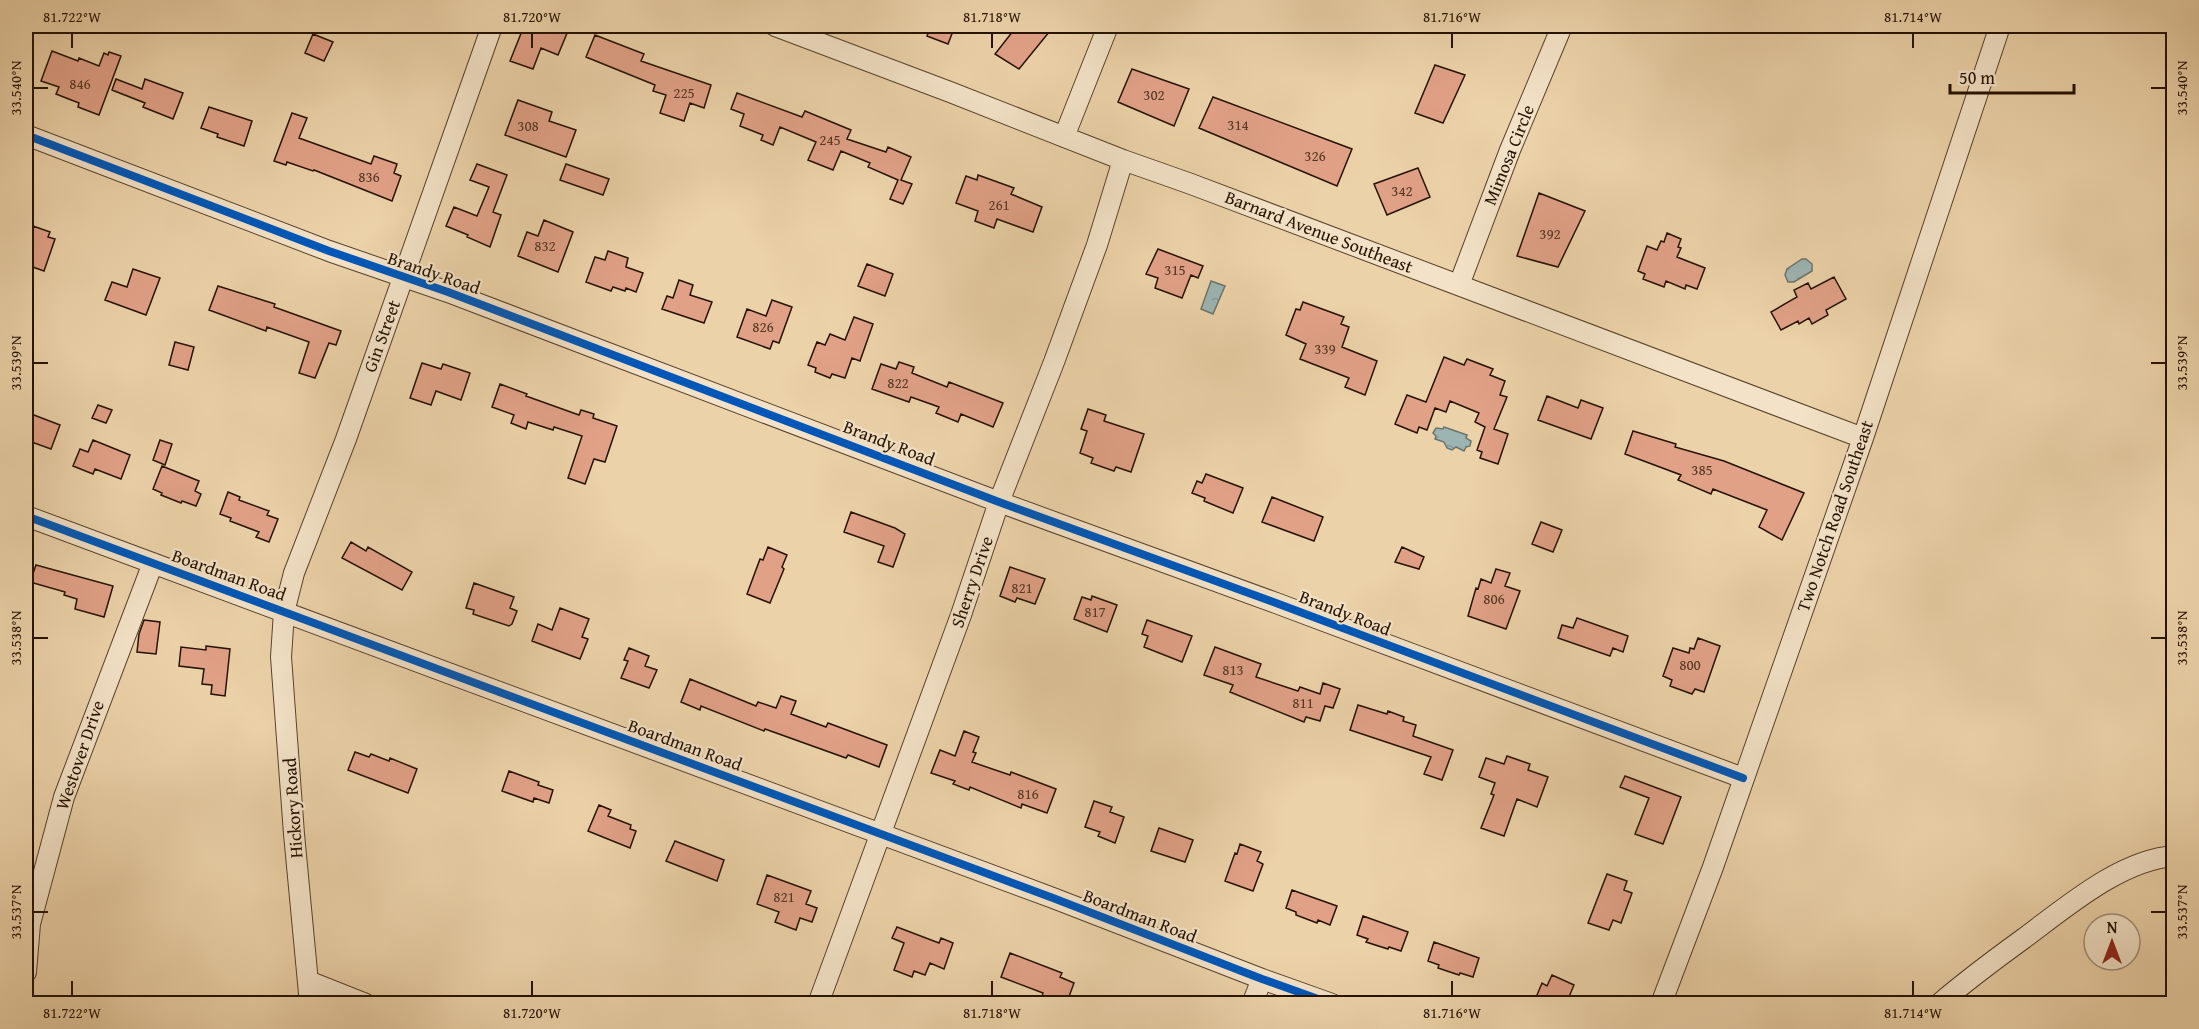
<svg xmlns="http://www.w3.org/2000/svg" width="2199" height="1029" viewBox="0 0 2199 1029" font-family="'Gentium Book Plus',serif">
<style>
.water{fill:url(#water-ripples);stroke:#6c746b;stroke-width:1.5}
.building{fill:#e1a187;stroke:#251200;stroke-width:1.5}
.lines{fill:none;stroke-linecap:round;stroke-linejoin:round}
.minor-casing{stroke:#57422a;stroke-width:22}
.minor{stroke:#f3e2c7;stroke-width:20}
.cycleway-casing{stroke:#f3e2c7;stroke-width:11}
.cycleway{stroke:#0057b8;stroke-width:8}
.ticks{fill:none;stroke:#251200;stroke-width:2}
.labels{text-anchor:middle;stroke-width:4.5;stroke-linejoin:round;paint-order:stroke}
.number-label{font-size:15px;fill:#543622}
.street-label{font-size:18px;fill:#251200;stroke:#f3e2c7}
.neatline{fill:none;stroke:#251200;stroke-width:2}
.ticks-label{font-size:15px;text-anchor:middle;fill:#251200}
</style>
<defs>
<pattern id="water-ripples" width="26" height="14" patternUnits="userSpaceOnUse" patternTransform="scale(1.5)"><rect width="26" height="14" fill="#9cb5b3"/><path d="M2 4q2-2 4 0t4 0M15 11q2-2 4 0t4 0" fill="none" stroke="#869b98"/></pattern>
</defs>
<rect width="100%" height="100%" fill="#ecd2a9"/>
<filter id="stains"><feTurbulence type="fractalNoise" baseFrequency=".00333" numOctaves="4"/><feColorMatrix values="0 0 0 0 .2 0 0 0 0 .09 0 0 0 0 .02 0 0 0 .5 -.17"/></filter>
<radialGradient id="worn" r=".72"><stop offset=".6" stop-color="#630" stop-opacity="0"/><stop offset="1" stop-color="#630" stop-opacity=".3"/></radialGradient>
<path class="water" d="M1802,259H1806L1812,264V271L1794,282H1788L1785,275L1787,269Z
M1211,281L1225,286L1213,314L1201,309Z
M1444,427L1467,435L1466,438L1471,441L1470,446L1466,447L1464,451L1456,447L1452,450L1447,448L1444,442L1435,439L1436,436L1433,433L1436,428L1443,429Z"/>
<path class="building" d="M524,26H570L558,55L541,48L533,69L510,61Z
M931,26H955L948,44L927,36Z
M1017,26H1054L1019,69L995,54Z
M313,34L333,42L324,61L305,53Z
M595,35L644,54L641,61L711,85L704,108L690,103L684,121L660,113L666,95L653,91L655,85L586,57Z
M52,51L78,61L79,58L99,66L104,53L108,55L109,52L121,56L99,115L78,107L79,103L56,94L59,87L41,81Z
M1435,65L1465,75L1443,123L1415,113Z
M1132,69L1189,89L1174,126L1118,102Z
M116,79L142,89L145,79L183,93L173,119L143,107L145,103L112,90Z
M737,93L802,117L805,111L851,130L847,139L886,152L888,147L911,157L901,180L912,184L903,204L890,199L898,180L868,167L870,163L841,151L833,170L808,160L816,142L780,127L773,145L761,140L763,135L740,126L744,114L731,109Z
M1213,97L1352,149L1337,186L1199,128Z
M518,100L552,112L549,121L576,130L566,157L505,135Z
M209,107L252,121L244,146L217,137L218,134L201,128Z
M292,113L307,118L299,138L371,164L374,156L397,164L394,173L401,176L392,201L314,170L313,171L287,162L286,165L274,161Z
M477,164L507,175L493,212L501,215L490,247L467,237L468,235L446,226L454,207L477,216L489,187L470,180Z
M566,164L609,179L603,195L560,180Z
M1418,168L1430,197L1387,215L1374,184Z
M978,175L1014,188L1011,194L1042,207L1033,232L997,219L994,228L975,221L978,211L956,203L966,176L977,180Z
M1539,193L1585,211L1558,267L1517,256Z
M544,220L573,232L558,272L518,256L527,232L538,236Z
M33,226L50,232L48,237L55,239L44,271L27,265L31,253L26,251V228L32,230Z
M1667,233L1681,239L1678,247L1681,248L1677,257L1705,268L1697,289L1686,285L1685,289L1666,281L1664,287L1643,279L1645,274L1638,271L1647,246L1657,250L1661,241L1664,242Z
M1158,249L1203,266L1198,278L1191,275L1182,298L1155,288L1158,278L1146,274Z
M608,251L628,258L626,267L643,273L636,292L626,288L625,291L613,287L611,291L586,282L595,257L605,260Z
M867,264L893,274L885,296L858,286Z
M133,269L160,278L146,315L105,300L112,282L127,287Z
M1834,277L1846,299L1826,310L1828,315L1812,324L1809,318L1799,324L1798,321L1781,330L1771,312L1797,297L1794,290L1808,283L1811,289Z
M679,280L693,285L690,295L712,302L704,323L662,309L667,296L673,298Z
M218,286L275,304L274,307L341,331L336,345L329,343L315,378L299,373L309,342L267,327L266,331L209,310Z
M772,300L792,307L779,343L773,341L770,349L737,337L747,309L766,316Z
M1303,302L1344,317L1341,324L1349,327L1342,347L1377,361L1365,395L1345,387L1349,378L1300,359L1306,344L1286,335L1296,309L1300,310Z
M854,317L873,324L860,361L852,358L845,378L832,374L830,378L815,372L816,368L808,365L817,342L825,345L830,334L845,340Z
M175,342L194,347L188,370L169,365Z
M1444,357L1464,365L1467,359L1493,369L1490,375L1505,381L1500,395L1507,397L1494,429L1508,434L1498,464L1480,458L1482,452L1477,450L1485,427L1475,422L1479,413L1450,401L1446,412L1435,408L1427,430L1419,427L1417,433L1395,424L1407,395L1426,402Z
M899,362L914,367L912,373L947,387L949,382L1003,403L993,427L961,414L958,422L936,413L939,407L911,397L909,402L872,389L881,364L896,369Z
M422,363L441,369L443,364L470,373L461,400L436,391L431,405L410,398Z
M500,384L527,394L526,396L579,415L581,410L594,414L593,418L617,426L605,462L594,459L585,484L568,478L582,436L554,427L553,430L528,422L526,429L511,423L514,415L492,407Z
M1547,396L1578,408L1581,400L1603,408L1591,439L1538,420Z
M98,405L112,410L106,423L92,418Z
M1088,409L1106,415L1104,421L1144,434L1131,472L1116,467L1114,471L1091,463L1093,458L1080,453L1087,431L1081,429Z
M26,412L60,425L51,449L26,440Z
M1633,431L1676,444L1675,447L1724,461L1804,493L1782,540L1759,527L1767,510L1713,489L1711,494L1678,480L1681,475L1625,454Z
M93,440L130,455L121,479L95,469L93,474L73,466L80,449L88,452Z
M160,440L172,444L165,465L153,460Z
M162,466L199,481L195,491L201,494L196,506L182,501L181,503L161,495L162,493L153,489Z
M1206,474L1243,488L1233,513L1204,501L1205,498L1192,493L1197,481L1202,483Z
M228,492L240,497L239,500L269,511L267,515L278,519L269,542L256,537L259,532L230,521L231,518L220,514Z
M1272,497L1323,517L1314,541L1262,522Z
M851,512L895,528L905,534L893,567L878,562L884,546L844,532Z
M1541,522L1562,530L1553,552L1532,544Z
M351,542L366,551L368,547L412,572L402,590L342,558Z
M768,547L787,555L782,567L784,569L770,603L747,594L760,559L763,560Z
M1402,547L1424,557L1419,569L1395,562Z
M36,565L113,586L104,617L75,609L77,599L64,595L65,592L30,582Z
M1010,567L1045,579L1035,604L1017,598L1015,602L1000,596Z
M1496,569L1510,573L1505,586L1520,591L1506,629L1468,616L1476,588L1478,589L1481,579L1491,583Z
M474,583L514,597L510,608L517,611L512,624L509,626L473,614L474,610L466,608Z
M1092,596L1117,605L1107,632L1074,619L1082,597L1091,600Z
M560,608L589,619L582,637L588,639L580,659L532,641L538,624L552,630Z
M1577,618L1628,636L1623,652L1613,648L1610,656L1558,638L1562,625L1573,628Z
M144,620L160,622L156,654L137,652L139,634Z
M1147,620L1192,636L1182,662L1144,647L1148,636L1142,634Z
M1698,638L1720,646L1704,692L1695,689L1692,694L1670,686L1672,680L1663,676L1673,648L1689,653L1690,648L1694,649Z
M206,646L230,649L225,696L211,694L212,685L202,684L204,669L179,666L181,647L206,650Z
M1215,647L1261,664L1256,677L1298,691L1300,687L1320,694L1323,683L1340,689L1333,708L1325,706L1320,721L1306,717L1304,722L1230,692L1233,685L1204,675Z
M629,648L649,656L645,666L657,670L649,688L621,678L628,661L624,660Z
M690,679L756,706L758,702L776,708L781,696L796,701L791,714L826,727L828,723L887,745L879,767L848,755L846,758L765,729L764,731L701,706L700,710L681,702Z
M1358,705L1387,714L1388,711L1404,717L1403,721L1416,725L1413,736L1453,750L1442,780L1424,774L1431,757L1350,730Z
M964,731L979,737L973,752L976,753L972,762L1010,775L1011,772L1056,789L1047,813L1022,804L1021,808L970,787L969,790L953,784L955,781L931,773L940,750L955,756Z
M355,752L369,757L371,754L389,761L390,758L417,769L408,793L348,770Z
M1507,756L1530,764L1528,770L1548,777L1537,807L1517,799L1504,836L1481,828L1494,795L1491,794L1495,783L1479,777L1486,758L1504,764Z
M509,771L539,782L538,785L553,790L549,803L534,798L533,802L502,791Z
M1625,776L1681,797L1663,844L1635,834L1649,798L1620,787Z
M1094,801L1112,807L1110,812L1124,817L1115,843L1098,836L1100,832L1085,827Z
M599,805L611,810L608,816L631,825L630,829L636,831L630,848L588,831Z
M1159,828L1193,840L1185,862L1151,851Z
M675,841L724,860L717,881L666,861Z
M1240,844L1261,852L1257,861L1263,864L1253,891L1225,881L1235,853L1237,854Z
M1607,874L1627,881L1624,890L1632,893L1621,923L1613,920L1609,930L1588,923Z
M767,875L811,891L806,904L817,908L812,922L800,918L796,930L775,922L779,912L757,904Z
M1292,890L1337,906L1330,925L1318,920L1317,923L1296,915V912L1286,908Z
M1363,916L1408,932L1401,951L1389,947L1388,949L1366,942L1368,939L1357,935Z
M897,927L939,943L941,938L953,943L944,969L930,963L925,975L914,971L912,977L894,970L904,943L892,938Z
M1434,942L1479,958L1473,977L1460,973L1459,975L1438,968L1439,965L1428,961Z
M1010,953L1062,973L1060,977L1074,983L1067,1002L1057,998L1055,1004H1050L1041,1000L1043,993L1001,977Z
M1552,975L1574,985L1566,1004H1539L1542,997L1537,995L1542,983L1547,986Z"/>
<g class="lines">
<g class="minor-casing">
<path id="minor" d="M775,26L950,92L1123,160L1191,184L1863,438
M26,135L329,251L448,292L999,502L1276,603L1743,778
M1064,137L1108,26
M1459,285L1510,150L1562,26
M26,516L1053,898L1262,979L1332,1004
M26,972L30,924L64,797L153,563
M308,981L366,1004
M310,1004L294,834L281,657L284,612L294,573L346,439L492,26
M818,1004L961,615L999,502L1054,362L1097,245L1123,160
M1252,1004L1262,979
M1661,1004L1713,867L1863,438L2000,26
M1939,1004C1966,981 1994,960 2023,939C2065,908 2120,860 2174,856"/>
</g>
<use href="#minor" class="minor"/>
<g class="cycleway-casing">
<path id="cycleway" d="M26,135L329,251L448,292L999,502L1276,603L1743,778
M26,516L1053,898L1262,979L1332,1004"/>
</g>
<use href="#cycleway" class="cycleway"/>
</g>
<path class="ticks" d="M72,33V48M532,33V48M992,33V48M1452,33V48M1913,33V48M33,88H48M2151,88H2166M33,363H48M2151,363H2166M33,638H48M2151,638H2166M33,912H48M2151,912H2166M72,981V996M532,981V996M992,981V996M1452,981V996M1913,981V996"/>
<g class="labels">
<g class="number-label">
<text x="80" y="89">846</text>
<text x="684" y="98">225</text>
<text x="1154" y="100">302</text>
<text x="1238" y="130">314</text>
<text x="528" y="131">308</text>
<text x="830" y="145">245</text>
<text x="1315" y="161">326</text>
<text x="369" y="182">836</text>
<text x="1402" y="196">342</text>
<text x="999" y="210">261</text>
<text x="1550" y="239">392</text>
<text x="545" y="251">832</text>
<text x="1175" y="275">315</text>
<text x="763" y="332">826</text>
<text x="1325" y="354">339</text>
<text x="898" y="388">822</text>
<text x="1702" y="475">385</text>
<text x="1022" y="593">821</text>
<text x="1494" y="604">806</text>
<text x="1095" y="617">817</text>
<text x="1690" y="670">800</text>
<text x="1233" y="675">813</text>
<text x="1303" y="708">811</text>
<text x="1028" y="799">816</text>
<text x="784" y="902">821</text>
</g>
<g class="street-label">
<text transform="translate(1509 155) rotate(-68)" y="6">Mimosa Circle</text>
<text transform="translate(1319 232) rotate(21)" y="6">Barnard Avenue Southeast</text>
<text transform="translate(434 273) rotate(19)" y="6">Brandy Road</text>
<text transform="translate(382 336) rotate(-70)" y="6">Gin Street</text>
<text transform="translate(889 443) rotate(21)" y="6">Brandy Road</text>
<text transform="translate(1835 516) rotate(-71)" y="6">Two Notch Road Southeast</text>
<text transform="translate(229 575) rotate(20)" y="6">Boardman Road</text>
<text transform="translate(972 582) rotate(-71)" y="6">Sherry Drive</text>
<text transform="translate(1345 613) rotate(21)" y="6">Brandy Road</text>
<text transform="translate(685 745) rotate(20)" y="6">Boardman Road</text>
<text transform="translate(80 755) rotate(-71)" y="6">Westover Drive</text>
<text transform="translate(293 808) rotate(-94)" y="6">Hickory Road</text>
<text transform="translate(1140 916) rotate(21)" y="6">Boardman Road</text>
</g>
</g>
<rect width="2199" height="1029" fill="none" stroke="#ecd2a9" stroke-width="66"/>
<g transform="translate(2112 942)"><circle r="28" fill="#f3e2c7" stroke="#a18f77" stroke-width="1.5"/>
<path d="M0-4.5L10 22L0 15L-10 22Z" fill="#8f2418"/>
<text y="-9" font-size="16" font-weight="bold" text-anchor="middle" fill="#251200">N</text>
</g>
<path d="M1950 84v9h124v-9" fill="none" stroke="#251200" stroke-width="3"/>
<text x="1959" y="84" font-size="18" fill="#251200" stroke="#f3e2c7" stroke-width="4.5" paint-order="stroke">50 m</text>
<rect x="33" y="33" width="2133" height="963" class="neatline"/>
<g class="ticks-label">
<text x="72" y="22">81.722°W</text>
<text x="532" y="22">81.720°W</text>
<text x="992" y="22">81.718°W</text>
<text x="1452" y="22">81.716°W</text>
<text x="1913" y="22">81.714°W</text>
<text transform="translate(16 88) rotate(-90)" y="5">33.540°N</text>
<text transform="translate(2182 88) rotate(-90)" y="5">33.540°N</text>
<text transform="translate(16 363) rotate(-90)" y="5">33.539°N</text>
<text transform="translate(2182 363) rotate(-90)" y="5">33.539°N</text>
<text transform="translate(16 638) rotate(-90)" y="5">33.538°N</text>
<text transform="translate(2182 638) rotate(-90)" y="5">33.538°N</text>
<text transform="translate(16 912) rotate(-90)" y="5">33.537°N</text>
<text transform="translate(2182 912) rotate(-90)" y="5">33.537°N</text>
<text x="72" y="1018">81.722°W</text>
<text x="532" y="1018">81.720°W</text>
<text x="992" y="1018">81.718°W</text>
<text x="1452" y="1018">81.716°W</text>
<text x="1913" y="1018">81.714°W</text>
</g>
<rect width="100%" height="100%" filter="url(#stains)"/>
<rect width="100%" height="100%" fill="url(#worn)"/>
</svg>
